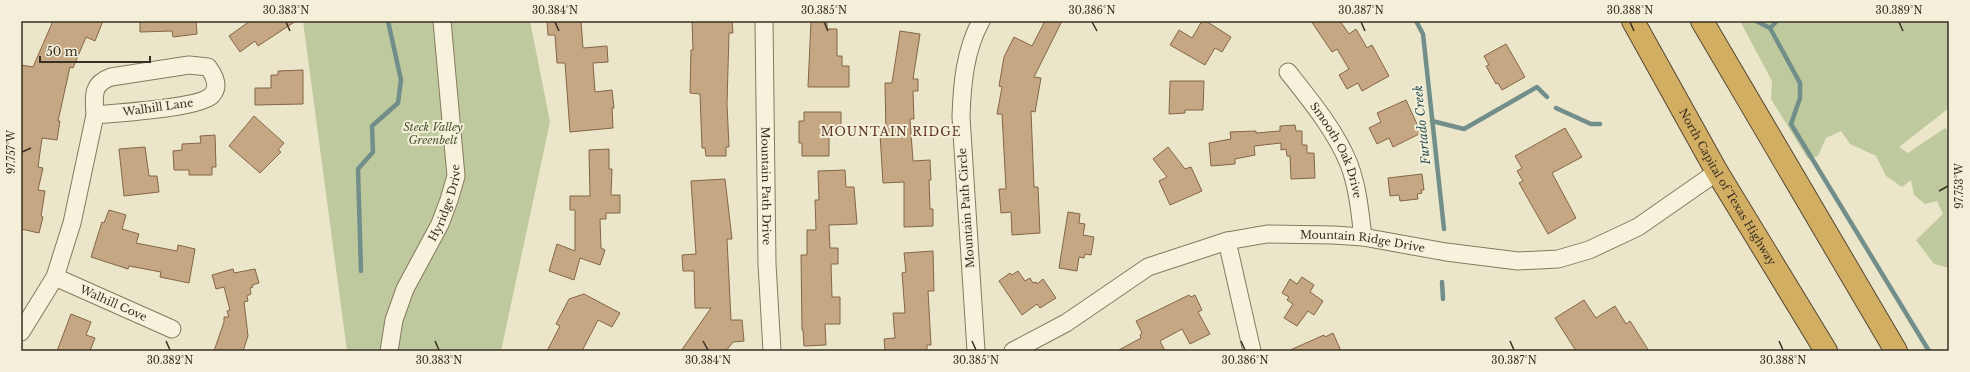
<svg xmlns="http://www.w3.org/2000/svg" width="1970" height="372" viewBox="0 0 1970 372" font-family="'Libre Baskerville',serif">
<style>
.green{fill:#bfc99e}
.lines{fill:none;stroke-linecap:round;stroke-linejoin:round}
.stream{stroke:#718e8a;stroke-width:4.5}
.building{fill:#c6a783;stroke:#846647}
.street-casing{stroke:#87795f;stroke-width:19}
.highway-casing{stroke:#554733;stroke-width:24}
.street{stroke:#f7f2dc;stroke-width:17}
.highway{stroke:#d2ae62;stroke-width:22}
.ticks{fill:none;stroke:#382f22;stroke-width:1.5}
.labels{text-anchor:middle;stroke-width:4;stroke-linejoin:round;paint-order:stroke}
.street-label{font-size:11px;fill:#382f22;stroke:#f3efd9}
.park-label{font-size:11px;font-style:italic;fill:#44532a;stroke:#f3efd9}
.water-label{font-size:12px;font-style:italic;fill:#325557;stroke:#f3efd9}
.neighbourhood-label{font-size:12px;letter-spacing:1px;fill:#613824;stroke:#f3efd9}
.neatline{fill:none;stroke:#382f22;stroke-width:1.5}
.ticks-label{font-size:10px;text-anchor:middle;fill:#382f22}
</style>
<rect width="100%" height="100%" fill="#ebe5c9"/>
<path class="green" d="M303,21H530L550,122L501,351H347Z
M1740,21H1949V108L1899,147L1908,153L1945,128L1949,132V268L1934,264L1916,240L1943,214L1937,201L1925,204L1914,195L1911,180L1902,187L1886,176L1876,156L1850,144L1841,131L1826,138L1818,156L1808,159L1771,99L1772,81Z"/>
<g class="lines">
<path class="stream" d="M1416,21L1423,34L1444,229
M1756,21L1770,28
M1777,21L1770,28L1800,83V98L1791,124L1929,351
M1556,108L1591,124H1600
M1432,121L1464,129L1537,87L1547,97
M361,271L358,169L373,152L372,126L398,103L401,80L388,21
M1442,282L1443,299"/>
</g>
<path class="building" d="M53,21H103L95,41L86,37L73,68L70,67L58,121H60L57,140L42,138L38,167L43,168L38,190L45,191L41,216L43,217L39,233L21,229V65L33,67Z
M140,21H196L197,34L173,37L172,31L140,32Z
M250,21H296L258,46L255,41L240,52L229,36Z
M547,21H581L583,48L607,46L608,62L593,63L595,92L612,90L614,108H612L613,128L570,132L565,63H557L555,35H548Z
M692,21H732L733,33H729L727,104L729,147H726V156H706L705,148H702L700,94L690,93L691,50H693Z
M811,21H827V29H837V56H842V66H849V87H808Z
M1045,21H1062L1034,77L1041,78L1035,112L1031,111L1034,187H1038L1040,233L1012,235L1011,212L1001,213L999,189H1006L1002,114H997L1002,87L999,86L1004,57L1014,37L1032,46Z
M1202,21H1206L1231,37L1222,52L1215,48L1205,65L1170,45L1179,30L1192,38Z
M1311,21H1340L1349,34L1356,29L1367,48L1372,45L1389,76L1362,91L1358,83L1347,89L1339,75L1349,69L1337,49L1332,52Z
M900,31L920,34L913,79H918V91H913L914,119H910L913,161L930,160L931,180H929L930,209H933V226L904,227V182L883,183L880,134H886L885,83H892Z
M1506,44L1525,77L1502,90L1498,83L1496,84L1486,66L1489,65L1484,56Z
M303,70V104L255,105V88H271V75H278V71Z
M1170,81H1204L1203,110H1185V113L1169,114Z
M1406,100L1421,133L1393,147L1389,138L1377,144L1369,128L1381,122L1377,113Z
M804,112H841V128H829V156H802V143H799V121H804Z
M254,116L284,143L278,150L281,152L260,173L229,146Z
M1295,125L1296,131H1302V145H1307V153H1314L1315,178L1291,179L1290,156H1287L1286,149L1281,150V143L1254,146L1255,155L1235,159V164L1211,166L1209,143L1231,139L1230,132L1256,131V133L1280,131V126Z
M1565,128L1582,157L1552,173L1576,218L1548,234L1519,183L1523,181L1517,171L1522,168L1515,156Z
M215,135L216,167H212V175H189V170H174L173,151L182,150V144L201,143L200,136Z
M145,147L149,176H157L159,192L124,196L119,149Z
M1168,147L1185,169L1191,167L1202,191L1170,205L1159,181L1167,177L1153,159Z
M609,149V169H612L611,195H620V213H606V219H600L601,248L605,250L600,265L580,258L574,280L549,271L557,244L575,251V210H570V196H590L589,150Z
M845,170L846,187H854L857,224L829,225L830,248H838V264H831L832,297H840V324H825L826,345L804,346L803,330H802L801,255H807V230H816L815,200H819L818,171Z
M1422,174L1424,190H1421L1422,193L1417,194L1418,199L1400,201L1399,195L1390,196L1388,178Z
M725,179L732,239H727L731,320H742L744,341L733,342L726,351H681L711,308H695L694,271H683L682,255L696,254L691,181Z
M109,210L126,215L122,229L139,234L136,243L177,251L178,245L195,249L189,283L160,277L161,272L129,266L128,269L91,257L102,222L104,223Z
M1068,212L1080,214L1079,223L1085,224L1083,235L1094,237L1091,255L1085,254L1084,258L1079,257L1077,271L1059,268Z
M933,251L934,291H928L931,345H927V351H885L884,339L895,338L893,313H905L902,273L906,272L904,253Z
M233,269L234,273L255,269L259,283L252,285L253,287L250,288L251,294L247,296L248,301L244,302L248,336L243,351H214L224,322V317H229L227,311L230,310L224,287L216,289L212,275Z
M1018,271L1025,281L1030,278L1033,283L1036,282L1037,284L1043,279L1056,298L1040,308L1037,304L1022,315L999,281L1010,273L1012,275Z
M1302,277L1314,285L1310,292L1323,301L1314,315L1308,311L1297,326L1284,318L1293,304L1287,300L1289,297L1282,293L1290,279L1297,284Z
M584,294L620,313L612,327L598,320L582,351H547L560,326L556,324L569,299Z
M1189,295L1191,297L1195,295L1202,310L1198,312L1210,334L1190,344L1182,329L1160,341L1165,351H1117L1141,338L1140,335L1142,333L1136,321Z
M1584,300L1596,318L1615,306L1626,324L1630,321L1649,351H1576L1555,318Z
M71,314L91,322L86,335L95,338L90,351H57Z
M1333,333L1341,351H1288L1324,335L1325,337Z"/>
<g class="lines">
<g class="street-casing">
<g id="street">
<path id="s1" d="M764,21L767,264L772,351"/>
<path id="s2" d="M1288,72C1311,101 1335,130 1349,164C1358,188 1360,213 1363,237"/>
<path d="M1227,241L1252,351"/>
<path id="s3" d="M55,277L172,329"/>
<path d="M21,332L55,277L72,223L95,115C94,97 91,84 111,77L189,65L208,67C214,75 220,86 212,95C201,108 116,113 95,115"/>
<path id="s4" d="M389,351L394,320L405,289L440,224L449,200L456,176L442,21"/>
<path d="M976,351L961,117C962,84 965,50 981,21"/>
<path id="s5" d="M1013,351L1066,323L1148,267L1227,241L1267,234L1333,235L1363,237L1446,252L1518,261L1558,259L1589,250L1638,227L1717,172"/>
</g>
</g>
<g class="highway-casing">
<g id="highway">
<path id="s6" d="M1633,21L1717,172L1826,351"/>
<path d="M1702,21L1896,351"/>
</g>
</g>
<use href="#street" class="street"/>
<use href="#highway" class="highway"/>
</g>
<path class="ticks" d="M286,22L290,31M555,22L559,31M824,22L828,31M1092,22L1097,31M1361,22L1365,31M1630,22L1634,31M1899,22L1903,31M22,152L31,148M1939,191L1948,186M166,341L170,350M435,341L439,350M703,341L708,350M972,341L976,350M1241,341L1245,350M1510,341L1514,350M1779,341L1783,350"/>
<g class="labels">
<g class="street-label">
<text transform="translate(158 107) rotate(-8)" y="4">Walhill Lane</text>
<text dy="4" stroke="none"><textPath href="#s2" startOffset="93">Smooth Oak Drive</textPath></text>
<text dy="4" stroke="none"><textPath href="#s1" startOffset="165">Mountain Path Drive</textPath></text>
<text dy="4" stroke="none"><textPath href="#s6" startOffset="191">North Capital of Texas Highway</textPath></text>
<text dy="4" stroke="none"><textPath href="#s4" startOffset="160">Hyridge Drive</textPath></text>
<text transform="translate(966 208) rotate(-94)" y="4">Mountain Path Circle</text>
<text dy="4" stroke="none"><textPath href="#s5" startOffset="379">Mountain Ridge Drive</textPath></text>
<text dy="4" stroke="none"><textPath href="#s3" startOffset="64">Walhill Cove</textPath></text>
</g>
<g class="park-label">
<text x="433" y="131">Steck Valley<tspan x="433" dy="13">Greenbelt</tspan></text>
</g>
<g class="water-label">
<text transform="translate(1422 125) rotate(-96)" y="4">Furtado Creek</text>
</g>
<g class="neighbourhood-label">
<text x="891" y="136">MOUNTAIN RIDGE</text>
</g>
</g>
<rect width="1970" height="372" fill="none" stroke="#f3efd9" stroke-width="44"/>
<path d="M40 56v6h110v-6" fill="none" stroke="#382f22" stroke-width="2"/>
<text x="46" y="56" font-size="12" fill="#382f22" stroke="#f3efd9" stroke-width="3" paint-order="stroke">50 m</text>
<rect x="22" y="22" width="1926" height="328" class="neatline"/>
<g class="ticks-label">
<text x="286" y="14">30.383°N</text>
<text x="555" y="14">30.384°N</text>
<text x="824" y="14">30.385°N</text>
<text x="1092" y="14">30.386°N</text>
<text x="1361" y="14">30.387°N</text>
<text x="1630" y="14">30.388°N</text>
<text x="1899" y="14">30.389°N</text>
<text transform="translate(11 152) rotate(-90)" y="4">97.757°W</text>
<text transform="translate(1959 186) rotate(-90)" y="4">97.753°W</text>
<text x="170" y="364">30.382°N</text>
<text x="439" y="364">30.383°N</text>
<text x="708" y="364">30.384°N</text>
<text x="976" y="364">30.385°N</text>
<text x="1245" y="364">30.386°N</text>
<text x="1514" y="364">30.387°N</text>
<text x="1783" y="364">30.388°N</text>
</g>
</svg>
